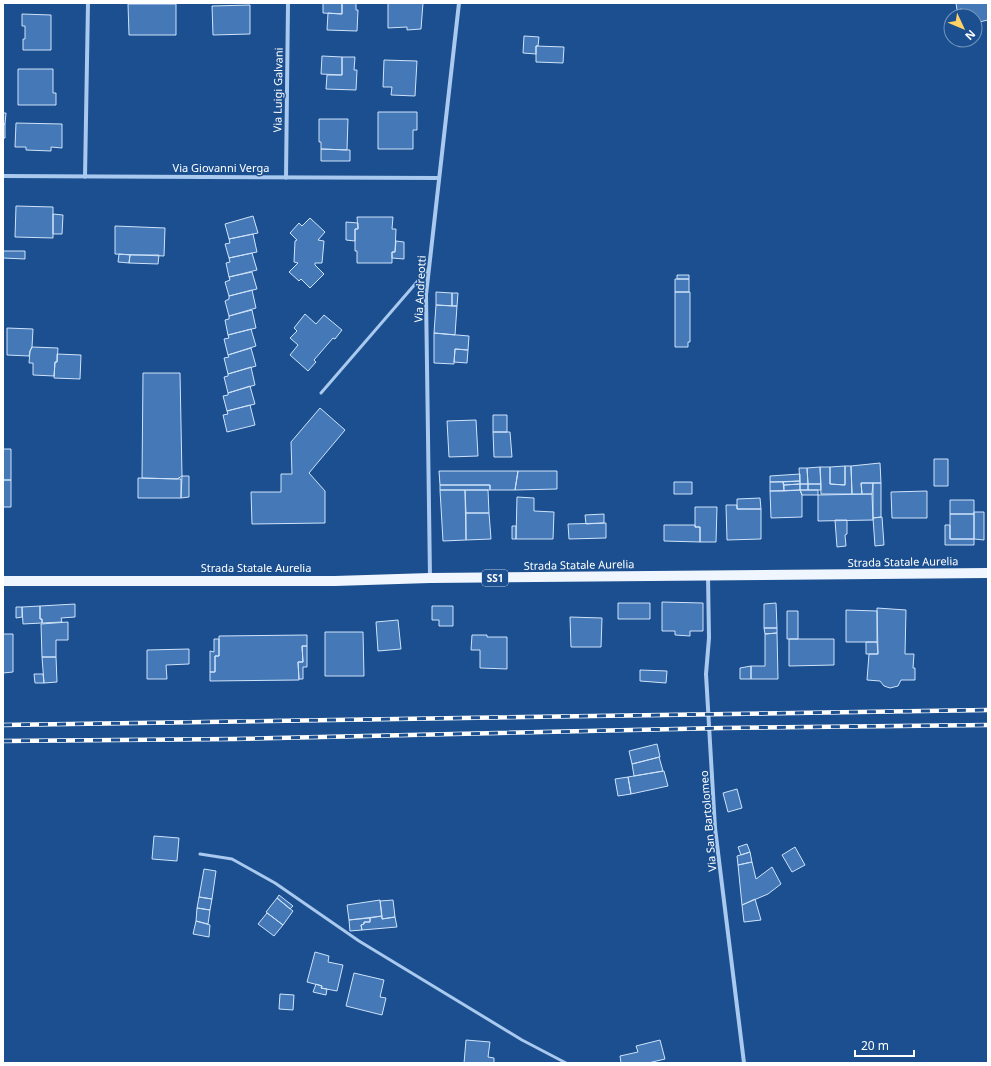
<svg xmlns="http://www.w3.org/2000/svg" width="991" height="1066" viewBox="0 0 991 1066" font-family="'Noto Sans',sans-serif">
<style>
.building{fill:#4478b7;stroke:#cfe3fa}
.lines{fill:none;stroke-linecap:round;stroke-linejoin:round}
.lane{stroke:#a9c9ee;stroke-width:3}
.street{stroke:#a9c9ee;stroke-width:4}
.primary{stroke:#f0f6ff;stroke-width:10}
.rail-casing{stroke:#fff;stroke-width:4.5}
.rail{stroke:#1b4f8f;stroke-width:3;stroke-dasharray:9;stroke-linecap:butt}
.labels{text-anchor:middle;stroke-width:3;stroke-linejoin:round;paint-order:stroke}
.shield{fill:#1b4f8f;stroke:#bbcadd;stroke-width:1}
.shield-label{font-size:10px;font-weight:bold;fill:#fff}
.street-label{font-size:11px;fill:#fff;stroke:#1b4f8f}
</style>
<rect width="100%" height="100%" fill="#1b4f8f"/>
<path class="building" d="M323,3H342V14L323,13Z
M342,3H356V10H358L357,31L327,30L328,13L342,14Z
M388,3H423L421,29L407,30V27L388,28Z
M956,3H988V20L979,22V24H975V16H963L962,9L957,10Z
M128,4H176V35H129Z
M250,5V34L213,35L212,6Z
M22,14L51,15V50H23V39H25V26H22Z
M524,36L539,37L538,46H536V54L523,53Z
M536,46L564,47L563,63L536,62Z
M322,56L342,57V75L321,74Z
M342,57H355L354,70H357L356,90L326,89L327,75H342Z
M384,60L417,61L415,96L391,95L392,87H383Z
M18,69H53V93H56V105H18Z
M378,112H417V130H413V149H378Z
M3,113H6L5,124H3Z
M319,119H348L347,150L321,149V142H319Z
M16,123L62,124V148L51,147V151L26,150V147H15Z
M3,124H5V138H3Z
M321,149L350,150V161H321Z
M16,206L53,207V238L15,237Z
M53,214L63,215L62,234H53Z
M253,216L258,233L229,239L225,224Z
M357,217H393L392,229H396L395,252H392V263H357V251H355V229H358Z
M310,218L325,232L318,240L324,241L322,263H315V265L324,274L310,288L301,279L299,281L289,272L298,263L294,262L295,241L297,240L290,233L299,223L302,226Z
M346,222L358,223V229H355V241L346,240Z
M115,226L165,228L164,256L115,254Z
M253,234L257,252L229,258L225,244L230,243L229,239Z
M396,241L404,242V259L392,258V252H395Z
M3,251H25V259L3,258Z
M252,253L257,270L229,277L226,263L230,262L229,258Z
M119,254L130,255L129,263L118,262Z
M130,255H159L158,264L129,263Z
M252,272L257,289L229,296L225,282L230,280L229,277Z
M677,275H689V279H677Z
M675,279H689V292H675Z
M252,290L256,308L229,316L225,301L229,299V296Z
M436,292L452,293V306L436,305Z
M675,292H690V342H688V347H675Z
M452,293H458L457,306H452Z
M436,305L457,306L455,335L434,333Z
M252,310L256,328L228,335L225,320L229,319V316Z
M305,314L316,324L324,315L342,330L335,339L333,338L314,360L316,362L308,371L290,355L298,345L290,338L297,331L294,328Z
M7,328L33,329L32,347L30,351L29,356L7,355Z
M251,329L256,346L228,355L224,339L229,338L228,335Z
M434,333L469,336L468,350L455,349L454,364L434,363Z
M32,347L58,348L57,362H55L54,376L33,375V363H29L30,351Z
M251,348L256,366L228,374L224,358L229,357L228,355Z
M455,349L468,350L467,363L454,362Z
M57,354L81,355L80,379L54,378L55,362H57Z
M251,367L255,385L228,393L224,377L228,376V374Z
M143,373H180L182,476L177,479L142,478Z
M250,386L255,404L227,411L223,396L228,395V393Z
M250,405L255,425L227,432L223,415L228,414L227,411Z
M320,408L345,430L309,473L325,491V523L252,524L251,492H281V474H292L291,442Z
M493,415H507V432H493Z
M476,420L478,456L449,457L447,421Z
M493,432H510L512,457H494Z
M3,449H11V480H3Z
M934,459H948V486H934Z
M880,463L881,483H861L862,494H852L851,466Z
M845,466H851L852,494H821L820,467H830V484L845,485Z
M845,466V485L830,484V467Z
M820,467L821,484H808L807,468Z
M799,468H807L808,484H800Z
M439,471H518L515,490H490V485H440Z
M518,471H557V489L515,490Z
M800,474V481L770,482V476Z
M182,476H189V497L181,498Z
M138,478L181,479V498H138Z
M3,480H11V507H3Z
M800,481V484L784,485L783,482Z
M674,482H692V494H674Z
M770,482H783L784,491H770Z
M861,483H873L872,494H862Z
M873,483H881V517L873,518Z
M800,484H808V490H800Z
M800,484V490L784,491V485Z
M808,484H821V490H808Z
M440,485H490V490H440Z
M440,490H465L466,540L443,541Z
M465,490H488L489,513H466Z
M800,490H818V495H802Z
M800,490L802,495V517L771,518L770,491Z
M927,491V518H892L891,492Z
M872,494L873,520L818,521V495Z
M517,497L534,498V511L554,512L553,539H516Z
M760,498L761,509H737V499Z
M950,500H974V514H950Z
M726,505H737V509H761V539L727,540Z
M695,507H717L716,542H700V527H695Z
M974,512H984V540L974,539Z
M466,513H489L491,539L466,540Z
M604,514V523L586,524L585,515Z
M950,514H974V539H950Z
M882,517L884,545L875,546L873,518Z
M835,520H847V534L845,535L846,546L837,547Z
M606,523V538L569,539L568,524Z
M664,525H695V527H700V542L664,541Z
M945,525H950V539H974V545H945Z
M512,526H516V539H512Z
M662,602L703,603V631H690V636L675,635V631H662Z
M618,603H650V619H618Z
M776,603L777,628H764V604Z
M75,604V617L61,618L62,622L42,623V619H40V606Z
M40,606V619H42V623L23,624L22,607Z
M432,606H453V626H439V620H432Z
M16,607H22V617L16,618Z
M877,608L906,610L905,654H914L913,668H915V680H901L898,686L890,688L884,686L880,681L867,680L869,654H878Z
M846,610L877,611V642H846Z
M787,611H798V639H787Z
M570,617L602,618L601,647H571Z
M398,620L401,649L378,651L376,622Z
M68,622V640H56V657H42L41,624Z
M764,628H777V633L765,634Z
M325,632H363L364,676H325Z
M777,633L778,679H751V666H765V634Z
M3,634H13V672L3,673Z
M307,635V646H302L303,662H298L299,680L210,681V672H215V656H219V636Z
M472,635H487V637H507V669L480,668V650H471Z
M214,639H219V656H215V672H210V651L214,652Z
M789,639H834V665L789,666Z
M866,642H877L878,654H866Z
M302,646H307V667H303V679H299L298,662H303Z
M189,649V664L166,665L167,679H147V650Z
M42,657H56L57,682L44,683Z
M751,666V679H740V668Z
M640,670L667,671L666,683L640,681Z
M34,674H43L44,683H35Z
M657,744L660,757L632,764L629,751Z
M659,757L663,771L634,776L632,764Z
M664,771L668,786L631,794L628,777Z
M628,777L631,794L618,796L615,779Z
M737,789L742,808L728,812L723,793Z
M154,836L179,838L177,861L152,859Z
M747,844L750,852L741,855L738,847Z
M795,847L805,865L792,872L782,855Z
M750,852L752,862L738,865L737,856Z
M752,862L756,879L772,867L781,884L768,894L742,905L738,865Z
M204,869L216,871L212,899L199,897Z
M279,895L293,906L290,909L277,898Z
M199,897L212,899L210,910L197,908Z
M277,898L293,911L283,925L266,912Z
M755,899L761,920L744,922L742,905Z
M380,900L382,916L349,920L347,905Z
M393,900L395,917L382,919L380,901Z
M197,908L210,910L208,924L196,921Z
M267,913L283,925L274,936L258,924Z
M382,916V919L395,917L397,927L362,930L361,925L364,924V922H370V918Z
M370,918V922H364V924L361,925L362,930L350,931L349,920Z
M196,921L210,925L209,937L193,934Z
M315,952L329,956L328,962L343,965L337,991L321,988L322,986L307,982Z
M354,973L384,980L380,997L386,998L382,1015L346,1006Z
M316,984L322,986L321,988L327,989L326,995L313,992Z
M280,994L294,995L293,1010L279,1009Z
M466,1040L490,1042L488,1057L494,1058V1063H464Z
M660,1040L665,1059L648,1063H621L620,1056L638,1052L636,1046Z"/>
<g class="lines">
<path class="lane" d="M321,393L429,268
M200,854L232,859L275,883L359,941L522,1040L566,1063"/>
<path class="street" d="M3,176L438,178
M85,177L88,3
M286,178L288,3
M708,576L709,638L706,674L715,828L744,1063
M430,577L426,295L459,3"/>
<path class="primary" d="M3,581H335L430,578L988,573"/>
<g class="rail-casing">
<path id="rail" d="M3,725L988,710
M3,741L234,739L722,728L988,725"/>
</g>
<use href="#rail" class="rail"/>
</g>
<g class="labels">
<rect class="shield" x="482" y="570" width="26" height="16" rx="3"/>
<g class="shield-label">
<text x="495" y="582">SS1</text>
</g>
<g class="street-label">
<text transform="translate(278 90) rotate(-89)" y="4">Via Luigi Galvani</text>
<text x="221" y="172">Via Giovanni Verga</text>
<text transform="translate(420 289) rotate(-87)" y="4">Via Andreotti</text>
<text transform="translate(903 562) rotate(-1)" y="4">Strada Statale Aurelia</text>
<text transform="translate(579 565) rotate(-1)" y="4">Strada Statale Aurelia</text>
<text x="256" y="572">Strada Statale Aurelia</text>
<text transform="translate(708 821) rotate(-95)" y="4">Via San Bartolomeo</text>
</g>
</g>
<rect width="991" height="1066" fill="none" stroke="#ffffff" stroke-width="8"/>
<g transform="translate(963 28) rotate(134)"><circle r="19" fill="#1b4f8f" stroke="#7695bc"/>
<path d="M0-3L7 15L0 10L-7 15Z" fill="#ffd166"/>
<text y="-6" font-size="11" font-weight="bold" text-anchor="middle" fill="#ffffff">N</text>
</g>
<path d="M855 1050v6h59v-6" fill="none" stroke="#ffffff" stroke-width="2"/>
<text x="861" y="1050" font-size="12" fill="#ffffff" stroke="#1b4f8f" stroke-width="3" paint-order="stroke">20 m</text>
</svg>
